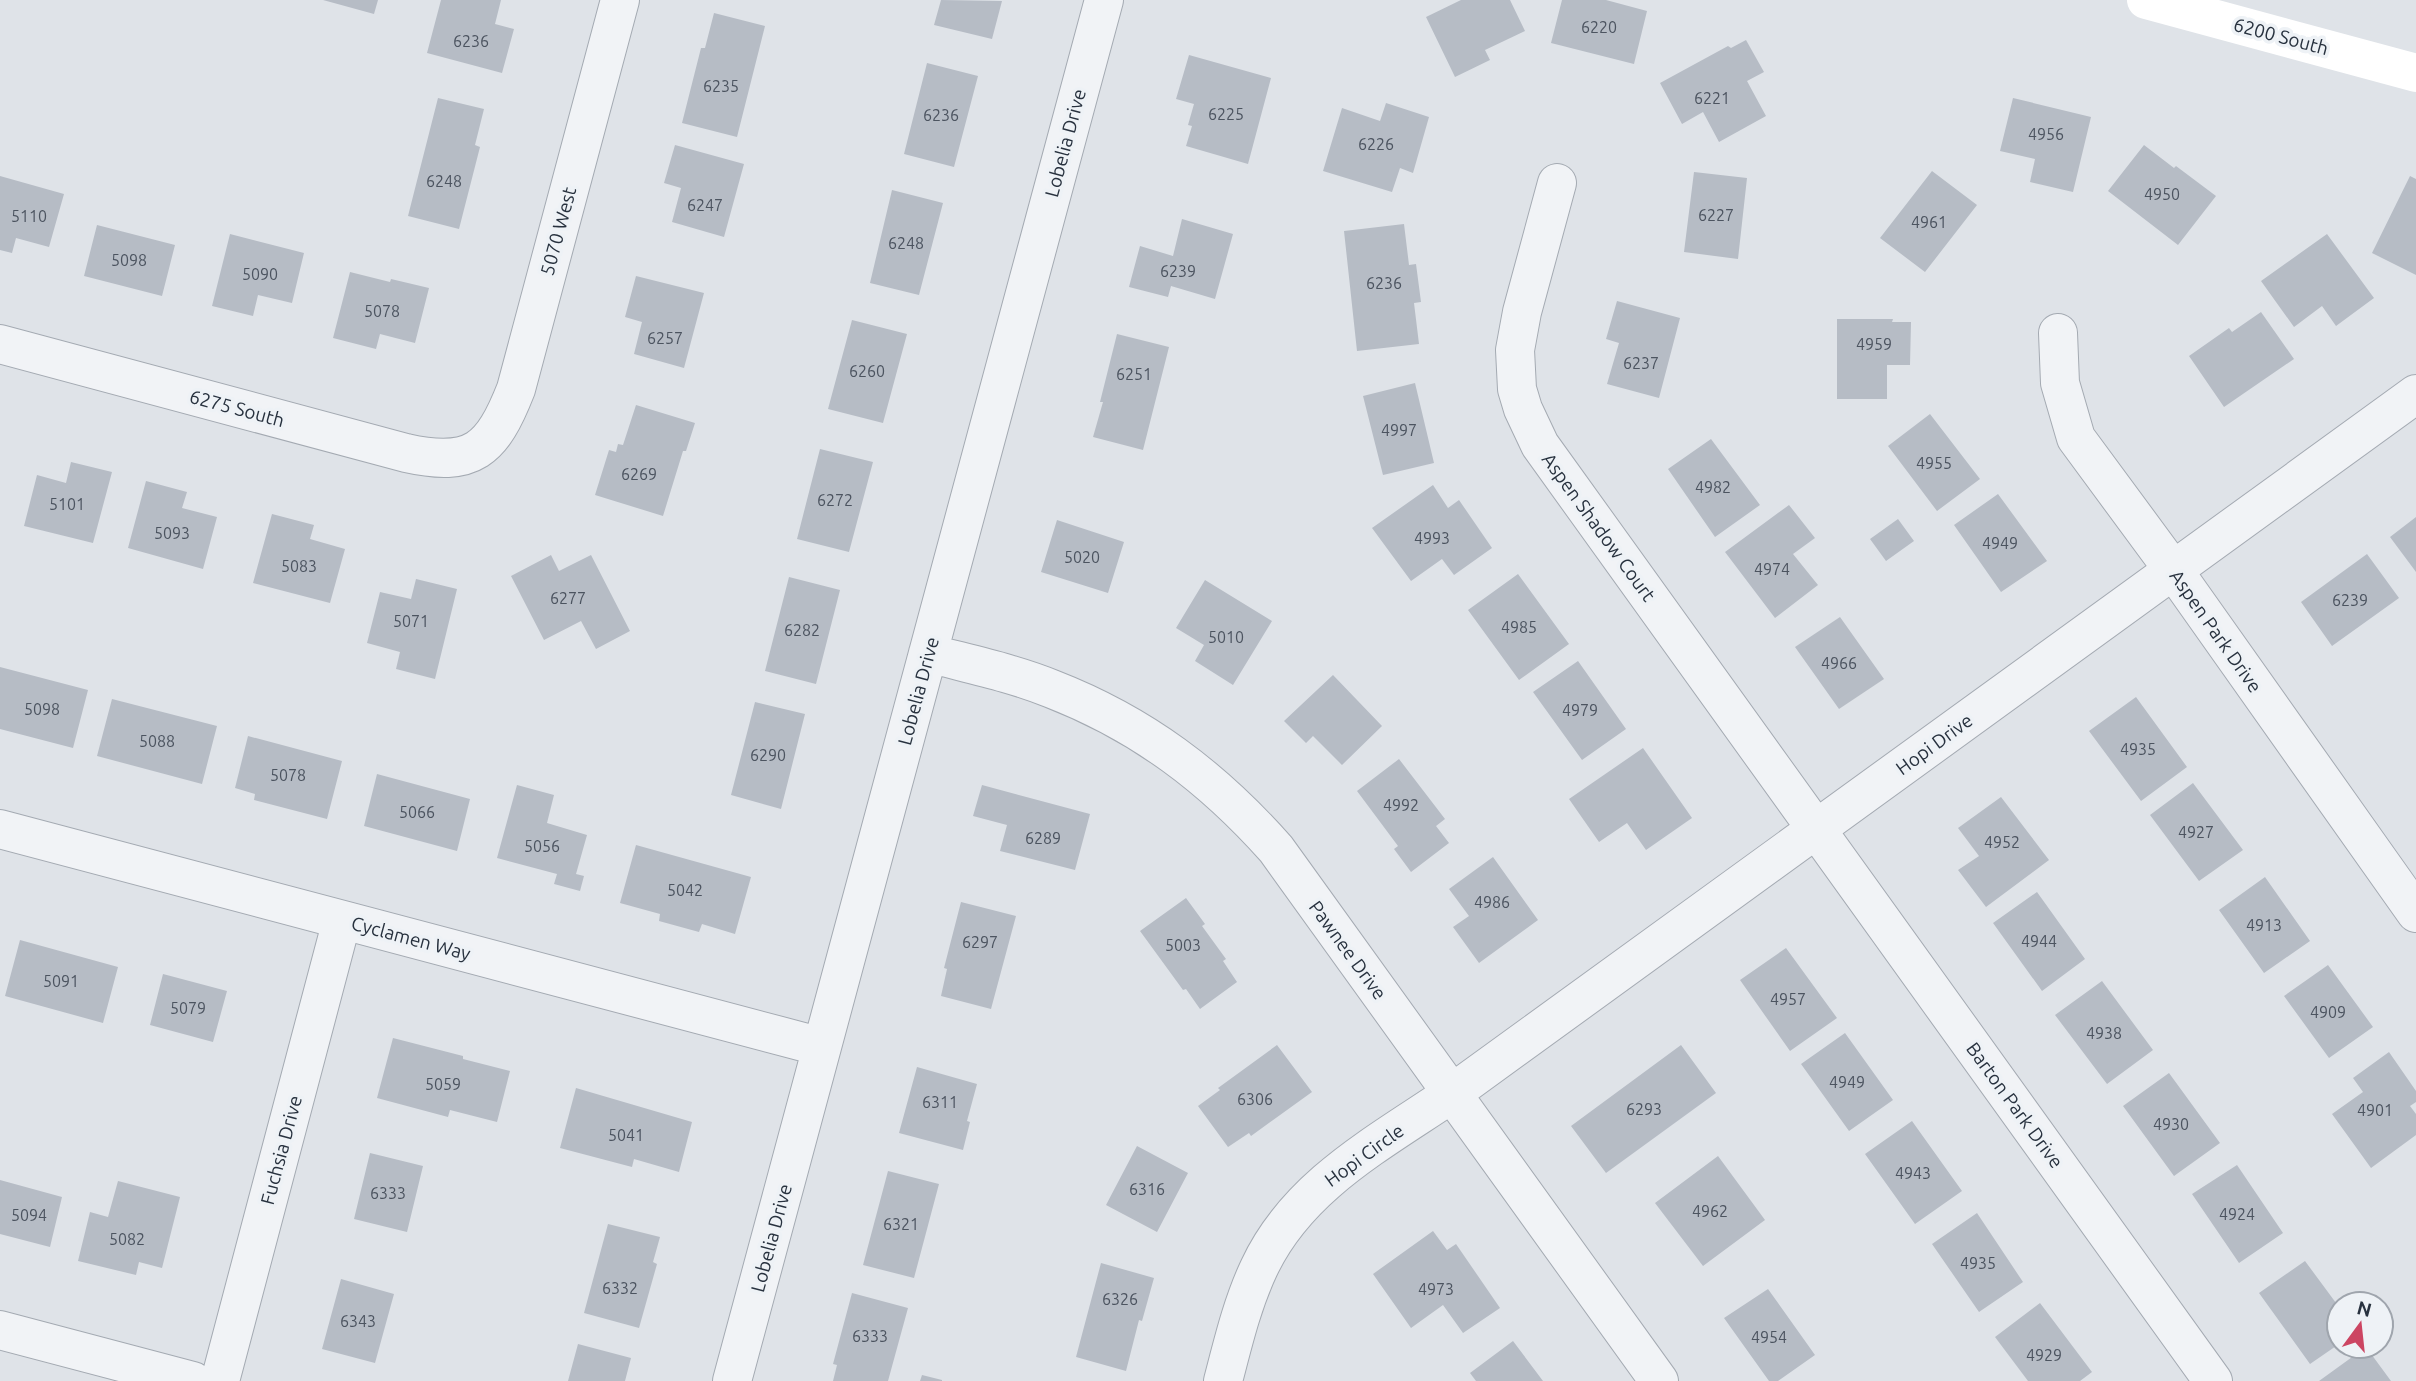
<svg xmlns="http://www.w3.org/2000/svg" width="2416" height="1381" viewBox="0 0 2416 1381" font-family="Ubuntu,sans-serif">
<style>
.building{fill:#b6bcc5}
.lines{fill:none;stroke-linecap:round;stroke-linejoin:round}
.street-casing{stroke:#a4aab2;stroke-width:40}
.street{stroke:#f1f3f6;stroke-width:38}
.secondary{stroke:#fff;stroke-width:38}
.labels{text-anchor:middle;stroke-width:7;stroke-linejoin:round;paint-order:stroke}
.number-label{font-size:16px;fill:#4c5460}
.street-label{font-size:19px;fill:#28323f;stroke:#eef2f6}
</style>
<rect width="100%" height="100%" fill="#dfe3e8"/>
<path class="building" d="M323,0H378L374,14Z
M441,0H501L495,24L514,29L502,73L427,53Z
M941,0L1002,1L992,39L934,25Z
M1461,0H1510L1525,31L1485,50L1490,60L1455,77L1426,17Z
M1562,0H1606L1647,11L1634,64L1551,43Z
M714,13L765,26L737,137L682,123L701,48H705Z
M1746,40L1764,72L1747,81L1766,116L1719,142L1703,112L1682,124L1660,83L1728,46L1731,48Z
M1189,55L1271,78L1248,164L1186,146L1192,126L1188,125L1194,104L1176,99Z
M927,63L978,76L954,167L904,154Z
M438,98L484,109L475,145L480,147L459,229L408,216Z
M2013,98L2091,117L2073,192L2030,182L2035,159L2000,151Z
M1386,103L1429,117L1413,173L1400,168L1392,192L1323,171L1342,108L1380,121Z
M675,145L744,164L724,237L672,222L681,188L664,183Z
M2144,145L2174,168L2176,166L2216,196L2178,245L2108,191Z
M1932,171L1977,205L1925,272L1880,238Z
M1694,172L1747,178L1738,259L1684,252Z
M0,176L64,194L49,247L16,238L12,253L0,250Z
M2410,176L2416,179V275L2372,253Z
M892,190L943,203L919,295L870,283Z
M1182,219L1233,234L1215,299L1171,286L1168,297L1129,287L1140,246L1173,256Z
M1404,224L1409,265L1416,264L1421,302L1414,303L1419,344L1357,351L1344,231Z
M97,225L175,245L162,296L84,276Z
M230,234L304,253L292,303L258,295L253,316L212,306Z
M2327,234L2374,298L2336,326L2322,306L2294,327L2261,281Z
M350,272L390,282L391,279L429,288L415,343L380,334L376,349L333,338Z
M636,276L704,293L684,368L634,354L642,322L625,317Z
M1617,301L1680,318L1659,398L1607,384L1619,343L1606,339Z
M2261,312L2294,359L2224,407L2189,356L2229,328L2232,332Z
M1837,319H1893L1892,322H1911L1910,365H1887V399H1837Z
M852,320L907,334L883,423L828,409Z
M1117,334L1169,347L1143,450L1093,437L1103,402H1100Z
M1415,383L1434,463L1383,475L1363,396Z
M636,405L695,423L686,451H683L663,516L595,495L609,450L616,452L618,444L623,445Z
M1930,414L1980,479L1937,511L1888,446Z
M1711,439L1760,505L1715,537L1668,469Z
M820,449L873,462L849,552L797,539Z
M71,462L112,472L93,543L24,526L37,475L66,483Z
M146,481L187,492L182,508L217,517L203,569L128,548Z
M1433,485L1448,508L1459,500L1492,548L1454,575L1442,559L1411,581L1372,528Z
M1998,494L2047,561L2001,592L1954,525Z
M1789,505L1815,538L1793,554L1818,585L1775,618L1725,552Z
M272,514L314,525L310,539L345,549L330,603L253,583Z
M2416,517V572L2390,537Z
M1898,519L1914,541L1886,561L1870,539Z
M1057,520L1124,542L1108,593L1041,572Z
M2367,554L2399,598L2332,646L2301,602Z
M551,555L559,571L591,555L630,631L596,649L581,621L544,640L511,576Z
M1518,574L1569,644L1519,680L1468,610Z
M789,577L840,590L816,684L765,671Z
M416,579L457,589L435,679L396,669L400,652L367,643L380,592L411,599Z
M1205,580L1272,621L1233,685L1195,661L1204,645L1176,628Z
M1840,617L1884,679L1839,709L1795,647Z
M1578,661L1626,729L1582,760L1533,692Z
M0,667L88,690L73,748L0,729Z
M1333,675L1382,726L1342,765L1313,736L1306,743L1284,721Z
M2136,697L2187,767L2141,801L2089,731Z
M112,699L217,726L202,784L97,756Z
M755,702L805,714L781,809L731,795Z
M248,736L342,761L327,819L254,800L255,794L235,788Z
M1643,748L1692,818L1646,850L1627,823L1599,842L1569,799Z
M1399,759L1445,819L1436,826L1449,843L1411,872L1394,849L1398,846L1357,791Z
M377,774L470,799L457,851L364,826Z
M2193,783L2243,850L2199,881L2150,815Z
M517,785L554,795L547,823L587,835L576,874L584,876L580,891L554,884L557,874L497,858Z
M982,785L1090,814L1075,870L1000,851L1007,825L973,816Z
M2001,797L2049,860L1986,907L1958,870L1979,856L1958,828Z
M636,845L751,877L735,934L702,924L699,932L659,921L660,914L620,903Z
M1493,857L1538,920L1479,963L1453,927L1469,916L1449,889Z
M2265,877L2310,941L2264,973L2219,910Z
M2037,892L2085,959L2042,991L1993,923Z
M1186,898L1205,924L1202,926L1226,959L1223,961L1237,982L1200,1009L1186,989L1183,990L1140,931Z
M961,902L1016,916L991,1009L941,996L947,969L944,968Z
M20,940L118,967L103,1023L5,996Z
M1786,948L1837,1018L1790,1051L1740,980Z
M2328,965L2373,1027L2329,1058L2284,996Z
M163,974L227,991L213,1042L150,1025Z
M2102,981L2153,1050L2107,1084L2055,1015Z
M1845,1033L1893,1100L1849,1131L1801,1064Z
M393,1038L463,1056V1059L510,1071L497,1122L450,1110L448,1117L377,1098Z
M1277,1045L1312,1092L1251,1136L1249,1133L1228,1147L1198,1106L1220,1090L1218,1088Z
M1681,1045L1716,1093L1606,1173L1571,1126Z
M2389,1052L2416,1091V1102L2410,1106L2416,1114V1135L2371,1168L2332,1114L2363,1092L2353,1078Z
M917,1067L977,1084L967,1121L970,1122L963,1150L899,1133Z
M2169,1073L2220,1143L2174,1176L2123,1106Z
M576,1088L692,1122L679,1172L634,1159L632,1167L560,1148Z
M1912,1121L1962,1191L1915,1224L1865,1154Z
M1137,1146L1188,1173L1157,1232L1106,1205Z
M370,1153L423,1166L407,1232L354,1219Z
M1718,1156L1765,1220L1703,1266L1655,1203Z
M2237,1165L2283,1233L2239,1263L2192,1194Z
M888,1171L939,1184L914,1278L863,1265Z
M0,1180L62,1197L50,1247L0,1234Z
M118,1181L180,1197L162,1268L139,1262L136,1275L78,1261L90,1212L108,1217Z
M1977,1213L2023,1282L1979,1312L1932,1244Z
M608,1224L660,1237L653,1262L657,1264L639,1328L584,1313Z
M1433,1231L1447,1250L1456,1244L1500,1308L1463,1333L1443,1305L1411,1328L1373,1274Z
M2305,1261L2339,1307V1344L2310,1364L2259,1293Z
M1101,1263L1154,1278L1142,1321L1139,1320L1126,1371L1076,1357Z
M341,1279L394,1294L375,1363L322,1349Z
M1768,1289L1815,1355L1778,1381H1769L1724,1318Z
M852,1293L908,1308L888,1381H833L837,1365L833,1364Z
M2040,1303L2092,1372L2080,1381H2028L1995,1337Z
M1513,1341L1543,1381H1476L1470,1373Z
M578,1344L631,1358L625,1381H568Z
M2366,1347L2391,1381H2319Z
M922,1375L942,1380V1381H920Z"/>
<g class="lines">
<g class="street-casing">
<path id="street" d="M1557,183L1522,312L1515,350L1517,389L1523,409L1540,445L2213,1381
M2058,333L2060,383L2076,438L2174,571L2416,913
M0,344L406,453C473,468 492,450 516,389L620,0
M928,653C969,664 1013,673 1052,689C1142,724 1212,777 1276,849L1659,1381
M0,829L822,1047
M0,1330L193,1381
M220,1381L342,920
M732,1381L1104,0
M1223,1381C1233,1343 1242,1304 1259,1268C1297,1186 1379,1143 1451,1094L2416,394"/>
</g>
<use href="#street" class="street"/>
<path class="secondary" d="M2146,0L2416,73"/>
</g>
<g class="labels">
<g class="number-label">
<text x="1599" y="33">6220</text>
<text x="471" y="47">6236</text>
<text x="721" y="92">6235</text>
<text x="1712" y="104">6221</text>
<text x="1226" y="120">6225</text>
<text x="941" y="121">6236</text>
<text x="2046" y="140">4956</text>
<text x="1376" y="150">6226</text>
<text x="444" y="187">6248</text>
<text x="2162" y="200">4950</text>
<text x="705" y="211">6247</text>
<text x="1716" y="221">6227</text>
<text x="29" y="222">5110</text>
<text x="1929" y="228">4961</text>
<text x="906" y="249">6248</text>
<text x="129" y="266">5098</text>
<text x="1178" y="277">6239</text>
<text x="260" y="280">5090</text>
<text x="1384" y="289">6236</text>
<text x="382" y="317">5078</text>
<text x="665" y="344">6257</text>
<text x="1874" y="350">4959</text>
<text x="1641" y="369">6237</text>
<text x="867" y="377">6260</text>
<text x="1134" y="380">6251</text>
<text x="1399" y="436">4997</text>
<text x="1934" y="469">4955</text>
<text x="639" y="480">6269</text>
<text x="1713" y="493">4982</text>
<text x="835" y="506">6272</text>
<text x="67" y="510">5101</text>
<text x="172" y="539">5093</text>
<text x="1432" y="544">4993</text>
<text x="2000" y="549">4949</text>
<text x="1082" y="563">5020</text>
<text x="299" y="572">5083</text>
<text x="1772" y="575">4974</text>
<text x="568" y="604">6277</text>
<text x="2350" y="606">6239</text>
<text x="411" y="627">5071</text>
<text x="1519" y="633">4985</text>
<text x="802" y="636">6282</text>
<text x="1226" y="643">5010</text>
<text x="1839" y="669">4966</text>
<text x="42" y="715">5098</text>
<text x="1580" y="716">4979</text>
<text x="157" y="747">5088</text>
<text x="2138" y="755">4935</text>
<text x="768" y="761">6290</text>
<text x="288" y="781">5078</text>
<text x="1401" y="811">4992</text>
<text x="417" y="818">5066</text>
<text x="2196" y="838">4927</text>
<text x="1043" y="844">6289</text>
<text x="2002" y="848">4952</text>
<text x="542" y="852">5056</text>
<text x="685" y="896">5042</text>
<text x="1492" y="908">4986</text>
<text x="2264" y="931">4913</text>
<text x="2039" y="947">4944</text>
<text x="980" y="948">6297</text>
<text x="1183" y="951">5003</text>
<text x="61" y="987">5091</text>
<text x="1788" y="1005">4957</text>
<text x="188" y="1014">5079</text>
<text x="2328" y="1018">4909</text>
<text x="2104" y="1039">4938</text>
<text x="1847" y="1088">4949</text>
<text x="443" y="1090">5059</text>
<text x="1255" y="1105">6306</text>
<text x="940" y="1108">6311</text>
<text x="1644" y="1115">6293</text>
<text x="2375" y="1116">4901</text>
<text x="2171" y="1130">4930</text>
<text x="626" y="1141">5041</text>
<text x="1913" y="1179">4943</text>
<text x="1147" y="1195">6316</text>
<text x="388" y="1199">6333</text>
<text x="1710" y="1217">4962</text>
<text x="2237" y="1220">4924</text>
<text x="29" y="1221">5094</text>
<text x="901" y="1230">6321</text>
<text x="127" y="1245">5082</text>
<text x="1978" y="1269">4935</text>
<text x="620" y="1294">6332</text>
<text x="1436" y="1295">4973</text>
<text x="1120" y="1305">6326</text>
<text x="358" y="1327">6343</text>
<text x="870" y="1342">6333</text>
<text x="1769" y="1343">4954</text>
<text x="2044" y="1361">4929</text>
</g>
<g class="street-label">
<text transform="translate(2281 36) rotate(15)" y="7">6200 South</text>
<text transform="translate(1065 143) rotate(-75)" y="7">Lobelia Drive</text>
<text transform="translate(558 231) rotate(-75)" y="7">5070 West</text>
<text transform="translate(237 408) rotate(15)" y="7">6275 South</text>
<text transform="translate(1599 527) rotate(54)" y="7">Aspen Shadow Court</text>
<text transform="translate(2216 631) rotate(55)" y="7">Aspen Park Drive</text>
<text transform="translate(918 691) rotate(-75)" y="7">Lobelia Drive</text>
<text transform="translate(1934 744) rotate(-36)" y="7">Hopi Drive</text>
<text transform="translate(411 938) rotate(15)" y="7">Cyclamen Way</text>
<text transform="translate(1348 950) rotate(54)" y="7">Pawnee Drive</text>
<text transform="translate(2015 1105) rotate(54)" y="7">Barton Park Drive</text>
<text transform="translate(281 1150) rotate(-75)" y="7">Fuchsia Drive</text>
<text transform="translate(1364 1155) rotate(-36)" y="7">Hopi Circle</text>
<text transform="translate(771 1238) rotate(-75)" y="7">Lobelia Drive</text>
</g>
</g>
<g transform="translate(2360 1325) rotate(15)"><circle r="33" fill="#eef2f6" stroke="#9fa5ad" stroke-width="2"/>
<path d="M0-5L12 26L0 18L-12 26Z" fill="#cc4562"/>
<text y="-10" font-size="19" font-weight="bold" text-anchor="middle" fill="#28323f">N</text>
</g>
</svg>
